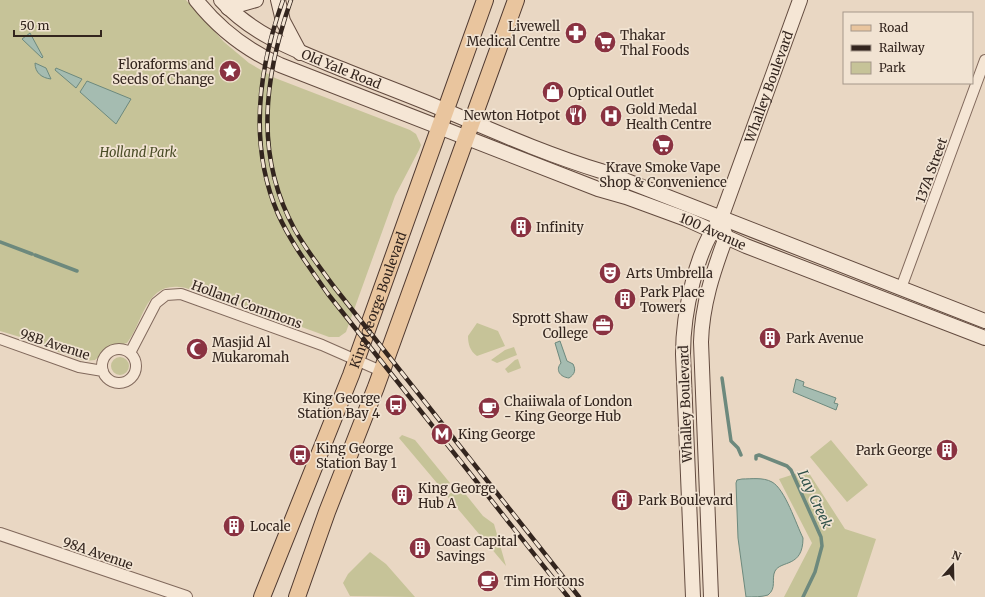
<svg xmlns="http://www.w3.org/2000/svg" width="985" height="597" viewBox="0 0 985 597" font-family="Merriweather,serif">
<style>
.green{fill:#c6c398}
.water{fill:#a5bcb1;stroke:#6d897d}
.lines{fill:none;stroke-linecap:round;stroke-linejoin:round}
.stream{stroke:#6d897d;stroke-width:3.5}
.minor-casing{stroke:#81695c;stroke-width:12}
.tertiary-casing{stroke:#81695c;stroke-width:14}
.secondary-casing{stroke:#634b3f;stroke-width:16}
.primary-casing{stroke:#4f3930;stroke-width:18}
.minor{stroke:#f5e6d5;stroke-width:10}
.tertiary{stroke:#f5e6d5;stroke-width:12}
.secondary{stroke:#f5e6d5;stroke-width:14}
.primary{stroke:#e9c59e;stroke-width:16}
.rail-casing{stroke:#33251e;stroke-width:4.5}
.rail{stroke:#f1e3d2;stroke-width:3;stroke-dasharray:9;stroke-linecap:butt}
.labels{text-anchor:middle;stroke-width:3.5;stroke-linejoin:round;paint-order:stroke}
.poi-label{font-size:13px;fill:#33251e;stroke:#f1e3d2;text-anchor:start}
.street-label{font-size:13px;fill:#33251e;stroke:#f1e3d2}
.park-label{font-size:13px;font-style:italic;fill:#4a4d27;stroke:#f1e3d2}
.water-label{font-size:14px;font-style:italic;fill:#2f5149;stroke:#f1e3d2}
</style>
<rect width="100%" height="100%" fill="#e9d7c3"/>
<path class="green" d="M0,0H186L224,42L249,63L275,78L410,130L416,134L421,145L419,150L395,196L346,332L339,337H329L212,294C209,294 206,295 203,294C195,292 187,287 179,287C145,284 143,323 127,343L109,348L95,360L85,361L50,349V346L0,331Z
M477,323L498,331L505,346L477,356C470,351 468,344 468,336Z
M514,347L517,355L497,363L491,360L505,350Z
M111 366a9 9 0 1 1 18 0a9 9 0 1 1-18 0Z
M518,359L521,368L508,373L505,369L515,360Z
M402,435L415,440L450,483L442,489L399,438Z
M831,440L868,485L847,502L810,457Z
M807,470L845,529L876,539L857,597H784L812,543L779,479Z
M459,486L483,516L494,524L506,566L447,496Z
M370,552L386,564L415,597L350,596L343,583L348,574Z"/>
<path class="water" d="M30,33L43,57L42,58L22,39Z
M35,63L46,68L51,79C42,78 35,73 35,63Z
M56,68L82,79L76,88L55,70Z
M87,81L131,99L116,124L80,92Z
M560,341L567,361L573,364C576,370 575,374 569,378C560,377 555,370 561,363L555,343Z
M796,379L804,382L803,386L836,398L834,403L838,404L836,410L793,392Z
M742,479C751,479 763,477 772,482C785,489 796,524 803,538C803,568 781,560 775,571C771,579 777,588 768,595C762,597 753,597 746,597L738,538L736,483L737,480Z"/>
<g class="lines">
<path class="stream" d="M0,242L32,254
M35,255L77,271
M722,378L731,441L738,448L741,455
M756,459V456L759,455L787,466L791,470L821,537L822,546L815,572L803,597"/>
<g class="minor-casing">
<path id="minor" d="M901,288L985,60
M0,339L79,367L103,371
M102 366a17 17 0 1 1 34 0a17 17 0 1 1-34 0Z
M130,353L156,303L166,295L181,294L322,345L381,371"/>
</g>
<g class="tertiary-casing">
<path id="tertiary" d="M0,534L186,597"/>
</g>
<g class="secondary-casing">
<g id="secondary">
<path id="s1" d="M196,0C219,29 246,50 280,65L598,189L626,197L686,219L746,246L985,338"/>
<path id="s2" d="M221,0C252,34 292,49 334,66C366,79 398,91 430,104C487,128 544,154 604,172L985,321"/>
<path d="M278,0L283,21L300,53"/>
<path d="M228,8L256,0"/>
<path id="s3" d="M693,597L683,354C683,314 696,249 721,218L800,0"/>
<path d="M711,597L701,342C702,305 713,272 726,237L723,228"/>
</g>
</g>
<g class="primary-casing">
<g id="primary">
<path id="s4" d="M262,597L351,375L485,0"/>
<path d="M297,597L327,512L376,387L516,0"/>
</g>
</g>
<use href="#minor" class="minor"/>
<use href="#tertiary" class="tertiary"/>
<use href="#secondary" class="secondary"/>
<use href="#primary" class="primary"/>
<g class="rail-casing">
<path id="rail" d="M283,0C258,70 248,144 278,214C291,243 310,268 328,294L568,597
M291,0C264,77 254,156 295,230C307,251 321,269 335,288L579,597"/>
</g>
<use href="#rail" class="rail"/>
</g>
<defs>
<g id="pharmacy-disc" transform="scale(1.15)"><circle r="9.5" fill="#8a3241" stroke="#f1e3d2"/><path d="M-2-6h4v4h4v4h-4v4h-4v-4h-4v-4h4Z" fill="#fff"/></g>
<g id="supermarket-disc" transform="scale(1.15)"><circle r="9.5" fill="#8a3241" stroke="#f1e3d2"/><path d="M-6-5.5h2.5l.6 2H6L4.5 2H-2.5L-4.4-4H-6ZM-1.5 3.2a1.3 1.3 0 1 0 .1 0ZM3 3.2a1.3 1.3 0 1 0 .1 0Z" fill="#fff"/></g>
<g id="sight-disc" transform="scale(1.15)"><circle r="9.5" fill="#8a3241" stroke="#f1e3d2"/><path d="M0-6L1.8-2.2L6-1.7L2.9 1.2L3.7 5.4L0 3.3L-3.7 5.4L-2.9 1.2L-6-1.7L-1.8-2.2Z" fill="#fff"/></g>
<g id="shop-disc" transform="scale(1.15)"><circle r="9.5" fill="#8a3241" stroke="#f1e3d2"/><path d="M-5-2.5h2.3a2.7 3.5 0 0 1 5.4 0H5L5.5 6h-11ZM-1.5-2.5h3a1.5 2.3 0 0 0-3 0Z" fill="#fff"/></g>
<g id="restaurant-disc" transform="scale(1.15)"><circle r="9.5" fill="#8a3241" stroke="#f1e3d2"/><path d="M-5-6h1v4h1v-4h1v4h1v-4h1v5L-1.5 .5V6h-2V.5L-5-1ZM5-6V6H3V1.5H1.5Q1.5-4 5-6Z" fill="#fff"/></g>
<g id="hospital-disc" transform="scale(1.15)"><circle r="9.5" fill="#8a3241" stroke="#f1e3d2"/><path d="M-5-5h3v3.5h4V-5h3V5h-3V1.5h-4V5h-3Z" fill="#fff"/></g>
<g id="building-disc" transform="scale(1.15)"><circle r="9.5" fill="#8a3241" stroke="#f1e3d2"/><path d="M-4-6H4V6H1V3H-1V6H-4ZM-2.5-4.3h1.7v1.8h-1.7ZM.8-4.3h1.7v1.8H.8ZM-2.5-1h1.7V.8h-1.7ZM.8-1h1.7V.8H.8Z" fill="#fff"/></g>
<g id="theatre-disc" transform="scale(1.15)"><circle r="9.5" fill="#8a3241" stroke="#f1e3d2"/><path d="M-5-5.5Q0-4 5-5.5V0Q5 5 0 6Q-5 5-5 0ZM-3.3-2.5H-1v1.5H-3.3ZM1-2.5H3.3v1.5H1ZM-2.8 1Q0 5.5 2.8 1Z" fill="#fff"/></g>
<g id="office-disc" transform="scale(1.15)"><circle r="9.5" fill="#8a3241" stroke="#f1e3d2"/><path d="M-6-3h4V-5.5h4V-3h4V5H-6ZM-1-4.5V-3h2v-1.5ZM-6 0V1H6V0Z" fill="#fff"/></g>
<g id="mosque-disc" transform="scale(1.15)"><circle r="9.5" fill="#8a3241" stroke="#f1e3d2"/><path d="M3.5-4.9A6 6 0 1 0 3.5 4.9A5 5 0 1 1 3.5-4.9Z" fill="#fff"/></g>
<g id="bus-disc" transform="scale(1.15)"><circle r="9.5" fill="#8a3241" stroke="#f1e3d2"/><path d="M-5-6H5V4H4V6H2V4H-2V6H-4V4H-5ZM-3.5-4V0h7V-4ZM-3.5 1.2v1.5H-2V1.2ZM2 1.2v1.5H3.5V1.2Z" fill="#fff"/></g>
<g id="cafe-disc" transform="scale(1.15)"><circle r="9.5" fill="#8a3241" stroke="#f1e3d2"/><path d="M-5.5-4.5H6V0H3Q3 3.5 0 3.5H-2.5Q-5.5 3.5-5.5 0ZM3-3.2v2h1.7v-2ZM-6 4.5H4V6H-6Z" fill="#fff"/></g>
<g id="metro-disc" transform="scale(1.15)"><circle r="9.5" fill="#8a3241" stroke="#f1e3d2"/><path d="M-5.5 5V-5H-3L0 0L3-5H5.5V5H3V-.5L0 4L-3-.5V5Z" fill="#fff"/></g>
</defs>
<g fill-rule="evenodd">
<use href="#pharmacy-disc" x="576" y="33"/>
<use href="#supermarket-disc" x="605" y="42"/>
<use href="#sight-disc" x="230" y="71"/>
<use href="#shop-disc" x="553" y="92"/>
<use href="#restaurant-disc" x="576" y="115"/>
<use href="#hospital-disc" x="611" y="116"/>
<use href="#supermarket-disc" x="663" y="145"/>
<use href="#building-disc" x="521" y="227"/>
<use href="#theatre-disc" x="610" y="273"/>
<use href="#building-disc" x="625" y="299"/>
<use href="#office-disc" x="603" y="325"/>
<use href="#building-disc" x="770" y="338"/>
<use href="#mosque-disc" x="197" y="349"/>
<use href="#bus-disc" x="396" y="405"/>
<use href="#cafe-disc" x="489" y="408"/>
<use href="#metro-disc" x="442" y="434"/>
<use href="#building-disc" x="947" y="450"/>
<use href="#bus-disc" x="300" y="455"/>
<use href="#building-disc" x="402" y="495"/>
<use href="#building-disc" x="622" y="500"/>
<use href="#building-disc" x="234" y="526"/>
<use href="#building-disc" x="420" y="548"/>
<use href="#cafe-disc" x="488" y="581"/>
</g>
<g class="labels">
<g class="poi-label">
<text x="560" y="31" text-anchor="end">Livewell<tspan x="560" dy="15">Medical Centre</tspan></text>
<text x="620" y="40">Thakar<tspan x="620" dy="15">Thal Foods</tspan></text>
<text x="214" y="69" text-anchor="end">Floraforms and<tspan x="214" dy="15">Seeds of Change</tspan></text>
<text x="568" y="97">Optical Outlet</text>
<text x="626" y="114">Gold Medal<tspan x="626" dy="15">Health Centre</tspan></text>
<text x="560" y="120" text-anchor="end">Newton Hotpot</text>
<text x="663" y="172" text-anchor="middle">Krave Smoke Vape<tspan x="663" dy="15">Shop &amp; Convenience</tspan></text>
<text x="536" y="232">Infinity</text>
<text x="626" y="278">Arts Umbrella</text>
<text x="640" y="297">Park Place<tspan x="640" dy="15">Towers</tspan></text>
<text x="588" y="323" text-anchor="end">Sprott Shaw<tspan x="588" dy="15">College</tspan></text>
<text x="786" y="343">Park Avenue</text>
<text x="212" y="347">Masjid Al<tspan x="212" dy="15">Mukaromah</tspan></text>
<text x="380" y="403" text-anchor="end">King George<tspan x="380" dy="15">Station Bay 4</tspan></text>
<text x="504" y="406">Chaiiwala of London<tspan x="504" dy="15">- King George Hub</tspan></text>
<text x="458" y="439">King George</text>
<text x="316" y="453">King George<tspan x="316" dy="15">Station Bay 1</tspan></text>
<text x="932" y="455" text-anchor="end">Park George</text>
<text x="418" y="493">King George<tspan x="418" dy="15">Hub A</tspan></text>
<text x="638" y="505">Park Boulevard</text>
<text x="250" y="531">Locale</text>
<text x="436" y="546">Coast Capital<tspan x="436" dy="15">Savings</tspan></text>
<text x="504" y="586">Tim Hortons</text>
</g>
<g class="street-label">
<text dy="5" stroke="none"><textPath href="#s2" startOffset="140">Old Yale Road</textPath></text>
<text dy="5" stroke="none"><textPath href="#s3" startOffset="526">Whalley Boulevard</textPath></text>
<text transform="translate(931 170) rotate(-70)" y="5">137A Street</text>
<text dy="5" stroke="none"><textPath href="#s1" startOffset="571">100 Avenue</textPath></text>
<text dy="5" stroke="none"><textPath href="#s4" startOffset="319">King George Boulevard</textPath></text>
<text transform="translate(247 304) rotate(20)" y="5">Holland Commons</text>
<text transform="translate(55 344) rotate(18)" y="5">98B Avenue</text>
<text transform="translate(685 404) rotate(-92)" y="5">Whalley Boulevard</text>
<text transform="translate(98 553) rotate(19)" y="5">98A Avenue</text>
</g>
<g class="park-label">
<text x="138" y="157">Holland Park</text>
</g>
<g class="water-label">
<text transform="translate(815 499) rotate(65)" y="5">Lay Creek</text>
</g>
</g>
<rect x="843" y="12" width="130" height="72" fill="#f1e3d2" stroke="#a5978a"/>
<rect x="851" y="25" width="20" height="6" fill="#e9c59e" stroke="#a5978a"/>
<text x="879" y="32" font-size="12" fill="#33251e">Road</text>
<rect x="851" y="45" width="20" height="6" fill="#33251e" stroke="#a5978a"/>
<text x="879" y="52" font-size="12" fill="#33251e">Railway</text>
<rect x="851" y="62" width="20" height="12" fill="#c6c398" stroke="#a5978a"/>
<text x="879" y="72" font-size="12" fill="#33251e">Park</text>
<g transform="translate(953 565) rotate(20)" stroke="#f1e3d2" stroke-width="3" paint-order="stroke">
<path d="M0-3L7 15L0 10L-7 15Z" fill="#33251e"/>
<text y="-6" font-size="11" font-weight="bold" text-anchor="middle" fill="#33251e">N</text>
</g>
<path d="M14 30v6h87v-6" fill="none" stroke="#33251e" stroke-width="2"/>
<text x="20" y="30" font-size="12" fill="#33251e" stroke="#f1e3d2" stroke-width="3" paint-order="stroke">50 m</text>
</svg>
